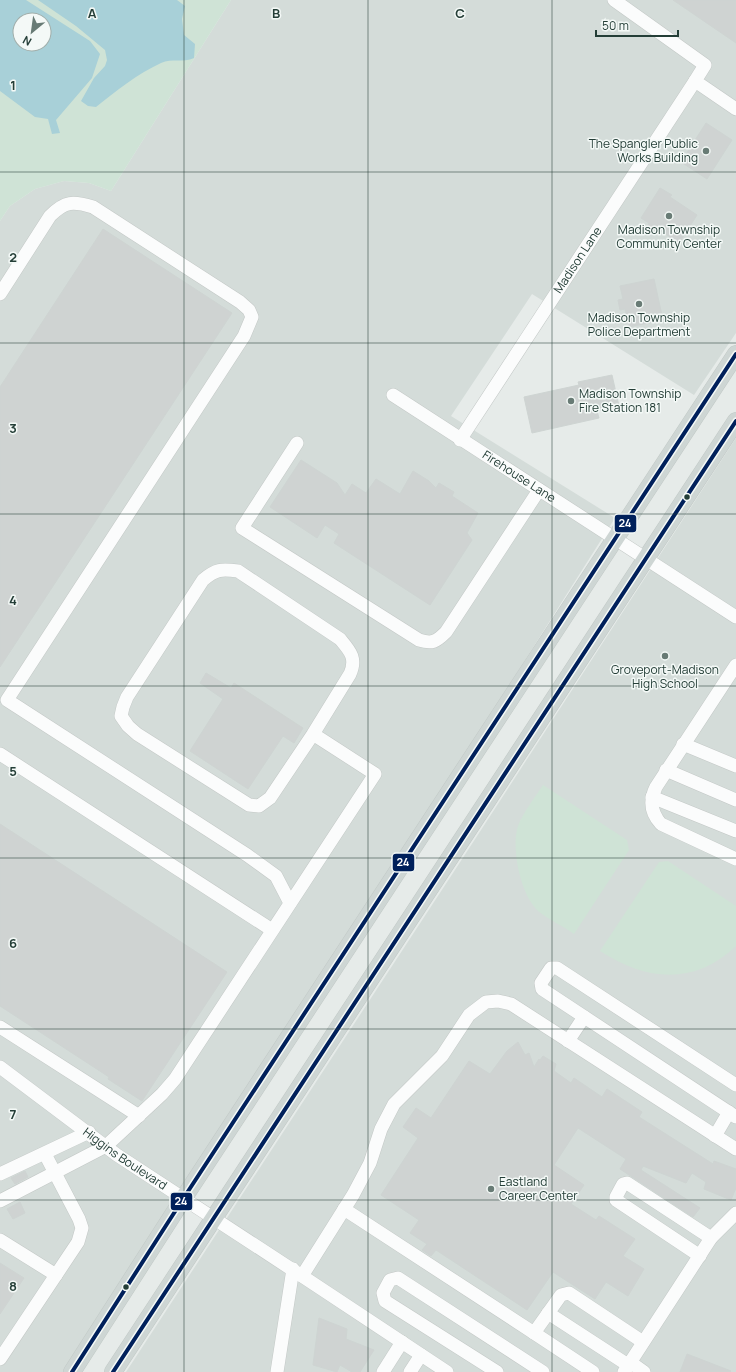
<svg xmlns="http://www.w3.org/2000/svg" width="736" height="1372" viewBox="0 0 736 1372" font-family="Manrope,sans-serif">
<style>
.built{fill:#d4dcd9}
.green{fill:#cfe3d6;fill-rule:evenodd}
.water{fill:#a8d0d8;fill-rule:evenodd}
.building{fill:#cfd3d2;stroke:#ced4d2}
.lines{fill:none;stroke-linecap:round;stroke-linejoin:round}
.minor-casing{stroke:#c3c8c6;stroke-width:14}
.major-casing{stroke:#c2cac7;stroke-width:18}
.minor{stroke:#fbfcfc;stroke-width:13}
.major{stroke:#ced6d4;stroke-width:17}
.bus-1-casing{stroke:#f4f9f7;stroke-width:7}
.bus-1{stroke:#00205b;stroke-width:4}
.grid{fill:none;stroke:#243e37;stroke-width:1;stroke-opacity:0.55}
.poi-dot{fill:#687b75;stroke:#f4f9f7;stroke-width:1.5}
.bus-dot{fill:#243e37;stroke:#f4f9f7;stroke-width:1.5}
.labels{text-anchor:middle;stroke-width:3;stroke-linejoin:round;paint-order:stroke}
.poi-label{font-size:12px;fill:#243e37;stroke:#f4f9f7}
.street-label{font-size:12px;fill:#243e37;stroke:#f4f9f7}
.grid-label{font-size:13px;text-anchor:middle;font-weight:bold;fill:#243e37;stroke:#f4f9f7;stroke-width:3;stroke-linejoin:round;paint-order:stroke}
.line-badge{stroke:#f4f9f7;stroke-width:1.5}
.badge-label{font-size:11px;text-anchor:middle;font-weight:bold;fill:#fff}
</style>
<rect width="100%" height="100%" fill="#e6ebe9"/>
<path class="built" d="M231,0H736V333L694,395L532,294L451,416L615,518L74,1372H0V221L10,206L35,189L64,181L89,183L111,191Z
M736,438V1372H126L453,873Z"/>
<path class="green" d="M0,0H231L111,191L89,183L64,181L35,189L10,206L0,221ZM20,20H44V44H20Z
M543,785L627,840L629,850L574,934C563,926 549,920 538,911C520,894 509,843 520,821C526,809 535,797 543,785Z
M668,861L736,906V946C694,986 646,981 600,951L659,862Z"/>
<path class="water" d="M0,0H26L90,41L100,54L92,78L56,120L60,133L52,134L48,119L35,117L0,91ZM20,20H44V44H20Z
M38,0H177L185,6L182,19L184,35L195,44L194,58C183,63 172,58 161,63C137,74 116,91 96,107L88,106L81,101L94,78L105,66L107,60L105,50L76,26Z"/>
<path class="building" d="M673,0H736V43Z
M706,123L732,140L707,179L681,162Z
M660,188L672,195L670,197L697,215L679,243L658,229L656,233L647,227L649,223L641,218Z
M103,229L232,313L0,667V387Z
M654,279L663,320L629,327L625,309L620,310L618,300L623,299L620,286Z
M612,375L619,406L597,411L599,418L532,433L524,397L579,385L578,382Z
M301,460L337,483L345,495L352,484L366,493L376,479L400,494L413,471L429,481L436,488L439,483L454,492L452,496L478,513L467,533L472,540L430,605L334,543L339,534L325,525L317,538L270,507Z
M206,673L231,688L234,683L303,728L294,743L283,736L248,789L190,751L223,699L200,683Z
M0,824L227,972L142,1101L108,1079L109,1077L0,1006Z
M518,1042L525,1055L529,1053L534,1067L539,1059L540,1060L543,1056L556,1064L554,1071L571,1083L574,1078L602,1097L607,1089L642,1112L639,1117L713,1164L714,1161L736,1169V1188L731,1200L704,1189L706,1182L692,1173L686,1183L643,1166L641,1170L700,1208L693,1217L620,1169L626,1159L578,1128L554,1165L584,1185L571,1204L596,1220L599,1216L635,1239L623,1256L644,1269L628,1296L606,1282L595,1299L553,1272L527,1310L436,1250L431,1256L422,1250L427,1244L410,1233L419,1220L381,1195L418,1138L403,1127L416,1108L431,1118L469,1061L490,1074L507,1051Z
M25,1171L28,1177L15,1184L11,1178Z
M20,1202L25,1213L13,1219L7,1209Z
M0,1263L24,1278L0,1314Z
M319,1318L347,1329L346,1339L374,1350L360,1372H352L340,1365L337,1372L313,1365Z
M687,1354L731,1371L730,1372H680Z"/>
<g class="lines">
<g class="minor-casing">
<g id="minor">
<path d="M614,0L705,65L695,81L736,109"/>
<path d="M0,294L50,216C65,201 73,201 93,207L240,302L249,310L252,317L244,336L7,700L247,855L276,876L290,903"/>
<path id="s1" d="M393,395L736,617"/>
<path id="s2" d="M460,440L695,81"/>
<path d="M297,443L242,528L419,640C432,644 436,642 446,632L539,490"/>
<path d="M736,665L656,787C649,801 651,813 661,824L736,859"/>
<path d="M683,744L736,766"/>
<path d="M0,754L272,930"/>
<path d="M666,770L736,800"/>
<path d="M652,797L736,831"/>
<path d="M0,1027L139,1116"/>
<path d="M568,1041L584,1017"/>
<path id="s3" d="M0,1067L117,1155L302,1276"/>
<path d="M736,1085L557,968H551L541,983L542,989L736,1117"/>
<path d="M715,1136L729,1112"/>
<path d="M0,1174L89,1132"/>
<path d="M0,1201L106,1146L162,1094L175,1079L375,774L313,734L270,798L259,806L249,805L137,734L128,726L121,716L123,707L127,697L203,580C216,569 221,569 238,571L340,639C350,651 357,658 350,674L313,734"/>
<path d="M344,1209L534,1333L561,1295L569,1293L643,1342"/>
<path d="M0,1240L56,1275"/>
<path d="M700,1256L616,1200V1197L623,1184L627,1183L711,1238"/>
<path d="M548,1313L628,1365"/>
<path d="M534,1333L593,1372"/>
<path d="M0,1359L78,1242L82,1228L79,1219L45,1154"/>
<path d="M630,1362L644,1372"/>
<path d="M277,1372L293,1269"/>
<path d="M383,1372L402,1342"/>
<path d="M410,1372L421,1355"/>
<path d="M447,1372L302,1276L353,1195L370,1163L381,1129L394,1104L442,1056L469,1015L486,1002L498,1001L511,1004L736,1149"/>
<path d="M497,1372L385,1301L383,1293L390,1280L398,1278L543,1372"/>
<path d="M624,1372L711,1238L736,1213"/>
</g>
</g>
<g class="major-casing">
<path id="major" d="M72,1372L183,1199L736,354
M113,1372L736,421"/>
</g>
<use href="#minor" class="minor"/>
<use href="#major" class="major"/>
<g class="bus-1-casing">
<path id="bus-1" d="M72,1372L183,1199L736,354
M113,1372L736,421"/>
</g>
<use href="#bus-1" class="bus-1"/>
</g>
<path class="grid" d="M184,0V1372M368,0V1372M552,0V1372M0,172H736M0,343H736M0,514H736M0,686H736M0,858H736M0,1029H736M0,1200H736"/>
<g class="poi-dot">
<circle cx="706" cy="151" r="4"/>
<circle cx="669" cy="216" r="4"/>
<circle cx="639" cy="304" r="4"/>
<circle cx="571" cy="401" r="4"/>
<circle cx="665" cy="656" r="4"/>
<circle cx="491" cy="1189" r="4"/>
</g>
<g class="bus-dot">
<circle cx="687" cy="497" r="3.5"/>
<circle cx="126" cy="1287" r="3.5"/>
</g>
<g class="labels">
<g class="poi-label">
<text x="698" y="148" text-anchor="end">The Spangler Public<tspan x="698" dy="14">Works Building</tspan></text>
<text x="669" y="234">Madison Township<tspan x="669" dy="14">Community Center</tspan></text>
<text x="639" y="322">Madison Township<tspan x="639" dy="14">Police Department</tspan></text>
<text x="579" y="398" text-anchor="start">Madison Township<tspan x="579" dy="14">Fire Station 181</tspan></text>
<text x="665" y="674">Groveport-Madison<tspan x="665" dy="14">High School</tspan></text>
<text x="499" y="1186" text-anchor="start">Eastland<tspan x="499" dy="14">Career Center</tspan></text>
</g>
<g class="street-label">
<text dy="4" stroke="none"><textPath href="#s2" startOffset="215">Madison Lane</textPath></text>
<text dy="4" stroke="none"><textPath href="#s1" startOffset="150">Firehouse Lane</textPath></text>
<text dy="4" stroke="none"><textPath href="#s3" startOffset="155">Higgins Boulevard</textPath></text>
</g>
</g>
<g class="grid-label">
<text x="92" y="18">A</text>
<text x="276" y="18">B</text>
<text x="460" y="18">C</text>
<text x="13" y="90">1</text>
<text x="13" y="262">2</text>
<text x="13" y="433">3</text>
<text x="13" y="605">4</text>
<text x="13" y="776">5</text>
<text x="13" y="948">6</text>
<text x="13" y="1119">7</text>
<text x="13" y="1291">8</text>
</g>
<g class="line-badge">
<rect x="614" y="514" width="23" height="19" rx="4" fill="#00205b"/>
<rect x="392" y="853" width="23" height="19" rx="4" fill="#00205b"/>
<rect x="170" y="1192" width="23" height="19" rx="4" fill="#00205b"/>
</g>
<g class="badge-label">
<text x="625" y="527">24</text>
<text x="403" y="866">24</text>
<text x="181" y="1205">24</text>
</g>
<g transform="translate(32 32) rotate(209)"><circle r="19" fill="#f4f9f7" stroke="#a1aeaa"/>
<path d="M0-3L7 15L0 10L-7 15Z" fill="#687b75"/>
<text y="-6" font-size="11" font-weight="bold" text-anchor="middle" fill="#243e37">N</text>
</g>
<path d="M596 30v6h82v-6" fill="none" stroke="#243e37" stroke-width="2"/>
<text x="602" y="30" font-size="12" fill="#243e37" stroke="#f4f9f7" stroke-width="3" paint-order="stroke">50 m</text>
</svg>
